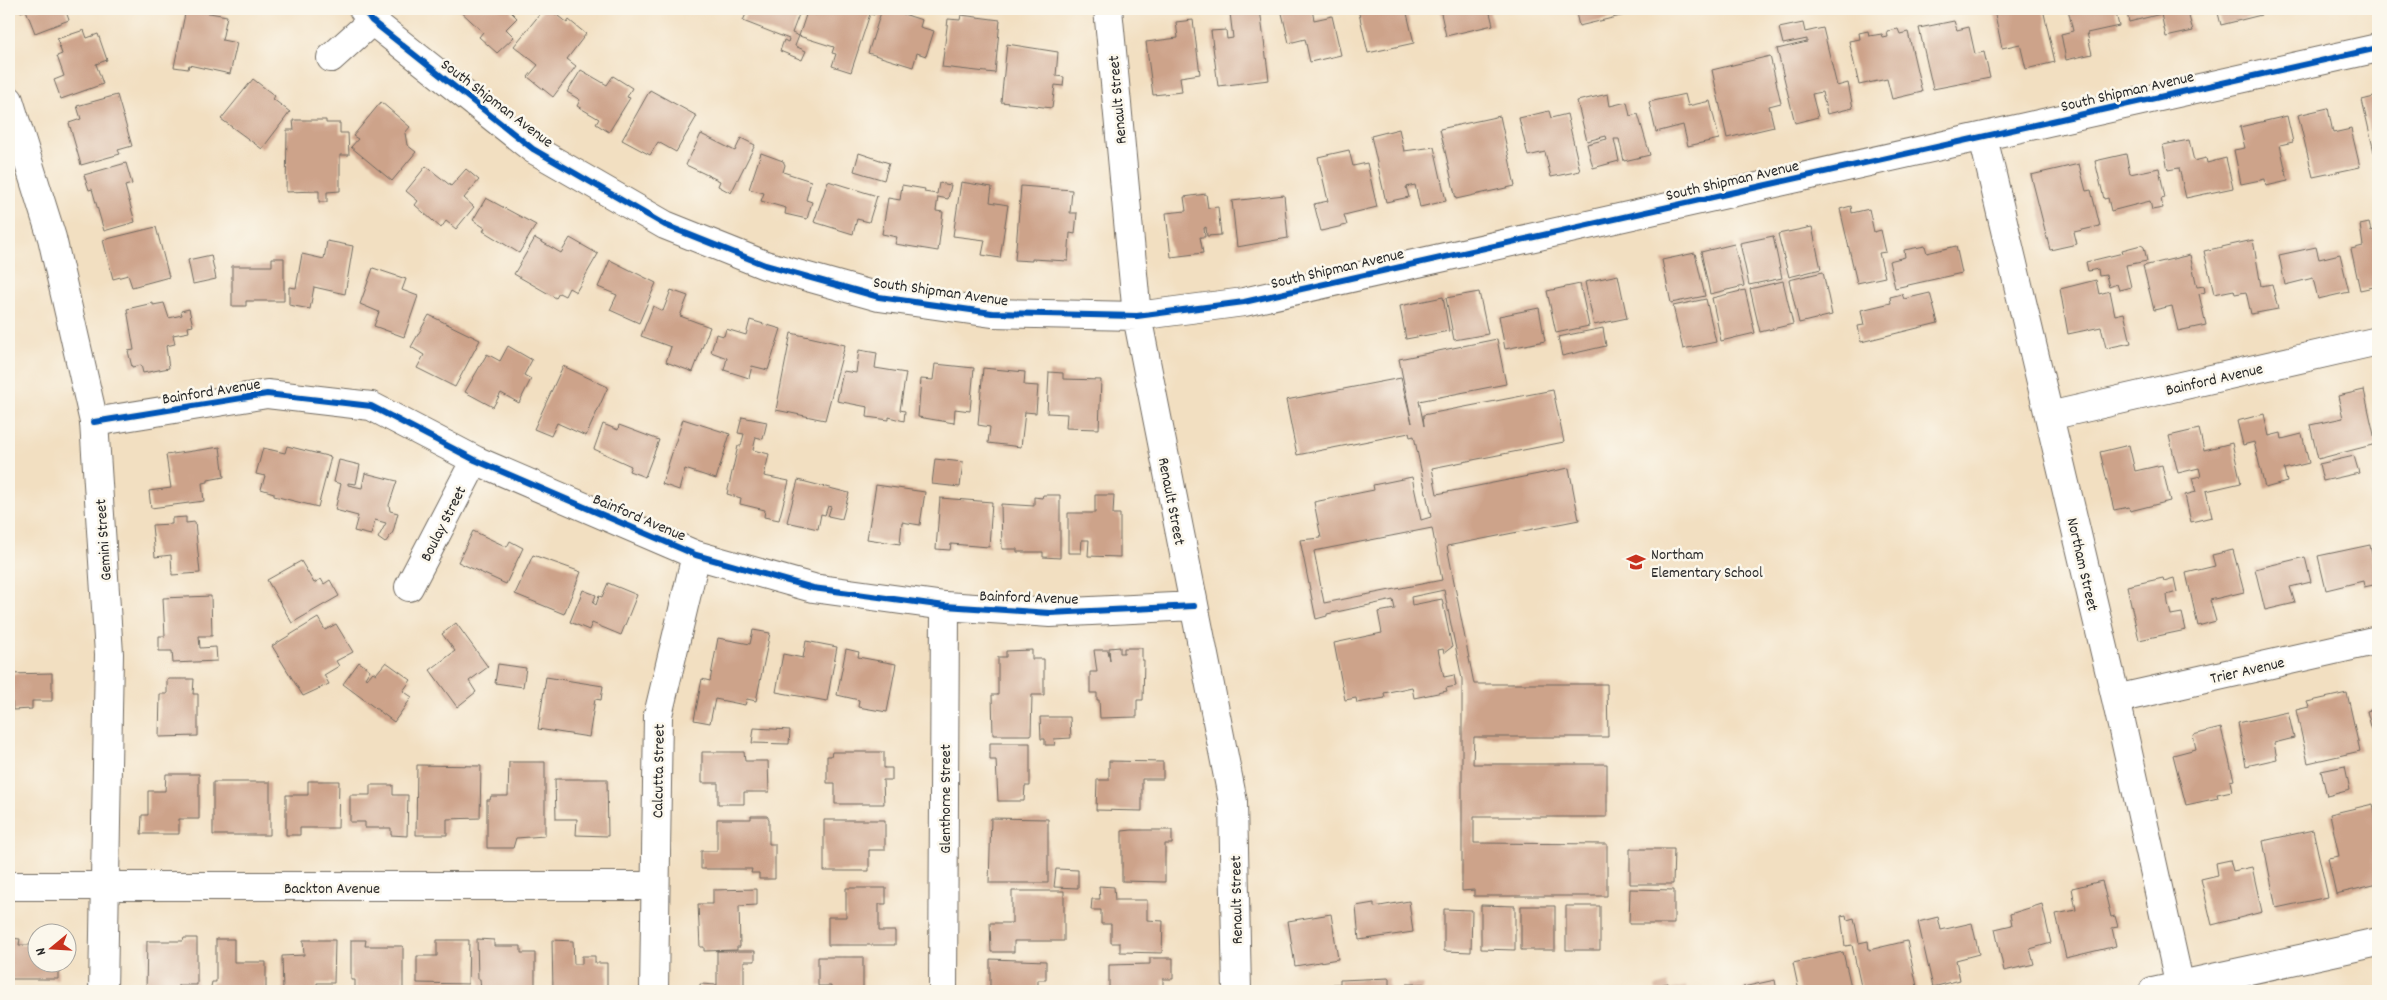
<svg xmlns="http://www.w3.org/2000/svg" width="2387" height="1000" viewBox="0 0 2387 1000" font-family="Dekko,sans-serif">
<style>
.building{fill:#cda38a;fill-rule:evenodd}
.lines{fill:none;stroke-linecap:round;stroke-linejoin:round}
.minor-casing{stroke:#716a60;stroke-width:30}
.tertiary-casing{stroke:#716a60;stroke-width:30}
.minor{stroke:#fff;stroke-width:28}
.tertiary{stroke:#fff;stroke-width:28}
.cycleway-casing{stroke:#fbf7ec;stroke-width:9}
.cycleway{stroke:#0057b8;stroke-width:6}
.labels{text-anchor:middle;stroke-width:5;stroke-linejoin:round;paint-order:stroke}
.street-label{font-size:16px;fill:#2b2b2b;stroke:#fbf7ec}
.poi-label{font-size:16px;fill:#2b2b2b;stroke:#fbf7ec;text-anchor:start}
</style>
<rect width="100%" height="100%" fill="#fbf7ec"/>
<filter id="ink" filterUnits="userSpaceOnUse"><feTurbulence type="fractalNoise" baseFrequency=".02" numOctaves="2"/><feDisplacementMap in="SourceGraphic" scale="10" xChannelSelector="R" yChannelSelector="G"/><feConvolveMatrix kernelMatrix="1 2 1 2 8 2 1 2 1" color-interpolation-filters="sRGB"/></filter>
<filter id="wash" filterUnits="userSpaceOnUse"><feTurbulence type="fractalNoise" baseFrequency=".0096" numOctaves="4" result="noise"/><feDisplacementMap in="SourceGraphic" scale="20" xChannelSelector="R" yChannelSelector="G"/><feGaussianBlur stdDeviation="1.12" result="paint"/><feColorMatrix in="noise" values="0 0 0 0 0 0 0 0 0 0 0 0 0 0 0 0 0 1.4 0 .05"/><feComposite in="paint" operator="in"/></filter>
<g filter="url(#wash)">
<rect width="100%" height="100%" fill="#f2dfc1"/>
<g id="blocks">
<path class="building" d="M20,9H65L69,20L35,33L26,10L21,12Z
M186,9L227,16L222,40L237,43L230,74L189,65L188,69L174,67Z
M458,9H514L511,12L517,18L506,29L514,37L497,53L479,37L483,32Z
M544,9H549L567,23L569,20L586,34L567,59L576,66L553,97L528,77L538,65L514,46Z
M748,9H801L792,33L799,36L795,46L806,51L802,60L780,51L784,40L788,42L789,39L743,21Z
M818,9H876L874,15L870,14L851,72L832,66L836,54L832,53L834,47L799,36L807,12L816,15Z
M882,9H898L897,12L922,20L920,27L934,31L926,56L917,53L913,67L868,53Z
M1260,9L1269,80L1218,86L1211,31L1226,30L1227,39L1233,38L1230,13Z
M1281,9H1312L1314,20L1332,16L1341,55L1310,62L1305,39L1289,43Z
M1358,9H1406L1414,43L1368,53Z
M1440,9H1489L1493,25L1446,36Z
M1575,9H1624L1625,15L1579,26Z
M1998,9H2043L2055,62L2026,69L2020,44L2002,48L1994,10Z
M2068,9H2115L2119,26L2087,33L2092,54L2066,60L2061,34L2073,31Z
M2126,9H2187L2193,31L2166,37L2161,14L2129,22Z
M2217,9H2259L2261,15L2221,25Z
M961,15L1000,20L995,73L942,67L948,19L960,20Z
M1193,20L1200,74L1180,77L1182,92L1153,95L1146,42L1178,38L1176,22Z
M1954,21L1957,30L1969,27L1975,54L1984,52L1990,78L1933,89L1919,28Z
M1803,23L1805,32L1823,28L1837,86L1848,83L1853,108L1827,114L1822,92L1812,94L1818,117L1795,123L1777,49L1807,42V39L1783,44L1779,28Z
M1898,29L1900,34L1908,32L1922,92L1892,99L1887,79L1859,85L1849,41L1860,39L1859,33L1868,31L1869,36L1882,34L1883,38L1888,37L1887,31Z
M84,30L87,38L98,34L107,60L96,64L103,84L61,99L54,80L64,76L57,56L62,54L57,39Z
M1007,44L1058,52L1056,76L1064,77L1063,86L1055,85L1052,108L1001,102Z
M1770,56L1781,103L1769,106L1774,127L1727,138L1712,70Z
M581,70L607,85L613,76L632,88L627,97L630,98L609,132L596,124L599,119L577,106L580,100L567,92Z
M253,79L275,96L273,99L290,112L262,149L221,119Z
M650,90L697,116L676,152L658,142L650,155L622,140Z
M1608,94L1610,106L1627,102L1630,116L1638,114L1650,155L1624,161L1619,139H1614L1619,161L1593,168L1587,144L1607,139L1606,136L1587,141L1577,101Z
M1685,94L1688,106L1710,101L1719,139L1688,146L1683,125L1656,132L1649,102Z
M117,95L132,146L118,150L120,154L81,165L69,123L81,119L77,106Z
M2378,96V151L2374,152L2362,100Z
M381,102L410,127L405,133L407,145L416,152L392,181L351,147L358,139L353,136Z
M2328,108L2333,133L2351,129L2360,167L2313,177L2298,115Z
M1549,111L1551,118L1567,114L1580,171L1551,177L1545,152L1528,156L1519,118Z
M1500,116L1515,186L1456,199L1440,129Z
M2287,116L2293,142L2280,145L2288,181L2266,186L2265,179L2241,184L2234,150L2245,148L2240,127Z
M293,120H326V123H340V133H348L349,155H340V191L327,192V202H319V191L286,192L287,130H294Z
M1399,129L1404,151L1434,147L1446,201L1420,207L1415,185L1406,187L1409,197L1386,202L1371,136Z
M701,134L735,151L741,138L755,145L731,193L718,186L720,181L686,165Z
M2189,140L2194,161L2206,158L2207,163L2226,158L2233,188L2186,198L2179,168L2168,170L2163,145Z
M1349,150L1353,166L1367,163L1377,207L1344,215L1347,225L1321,231L1314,204L1328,201L1318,157Z
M761,153L783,161L785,165L783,172L811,181L806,200L812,202L807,219L785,214L786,208L761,201L764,193L749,189Z
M859,153L889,163L884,180L854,171Z
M2126,154L2130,174L2159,168L2165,198L2161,199L2163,208L2152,210L2150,201L2111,211L2108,198L2104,199L2095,161Z
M126,163L132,184L125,186L135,222L104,231L92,189L89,190L84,175Z
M2079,164L2086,191L2091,190L2100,226L2074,232L2077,244L2050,250L2031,175Z
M426,166L451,186L466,169L479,180L464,198L474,207L456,229L446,221L441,228L415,205L418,201L406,191Z
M828,181L877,196L869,222L857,219L853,234L814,222Z
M961,182L992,187L990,202L1008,205L1000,258L982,255L985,240L953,236Z
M939,183L951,185L948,199L938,197L936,211L943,212L938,251L895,244L897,237L882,234L888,198L900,200L902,185L925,189L924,192L937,194Z
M1021,186L1072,190L1070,213H1077L1075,234L1070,233L1068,261L1032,259V261L1015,260Z
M1206,194L1208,208L1218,207L1221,235L1207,236L1206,227L1204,228L1205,237H1200L1203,253L1171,257L1166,213L1186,211L1184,197Z
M1284,195L1288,238L1237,247L1232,201Z
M486,198L536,225L519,253L483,231L485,228L473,220Z
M1851,206L1852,213L1869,209L1874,232L1881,230L1886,252L1879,253L1885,277L1857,283L1840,209Z
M2369,223L2371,231L2378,229V286L2360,290L2351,249L2363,246L2360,225Z
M156,227L169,277L132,287L128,275L113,279L103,240Z
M1812,227L1821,269L1789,277L1778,234Z
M1773,236L1782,278L1749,285L1740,243Z
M535,238L561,253L570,238L598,254L576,292L569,288L565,296L559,293L556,298L514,274Z
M2253,240L2261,286L2272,284L2278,309L2251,314L2246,292L2235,294L2234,290L2214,294L2204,251Z
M327,241L353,246L345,294L314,287L310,309L289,305V287L296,288L302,254L324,259Z
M1734,244L1744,286L1710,294L1701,252Z
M2141,245L2144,247L2147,261L2126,265L2131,287L2119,290L2117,284L2109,287L2106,275L2099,276L2098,269L2088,271L2086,262L2123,253L2122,250Z
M1925,246L1927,253L1956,246L1962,273L1895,288L1889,261L1905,257L1904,250Z
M2316,247L2319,259L2340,254L2349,292L2318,299L2313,278L2285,285L2279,255Z
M1695,253L1705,296L1671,303L1662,260Z
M211,255L216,279L193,284L188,260Z
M2190,255L2197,287L2204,286L2205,292L2199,294L2206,325L2178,331L2172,306L2154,310L2143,266Z
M272,258H284V301H246V306H232V266H272Z
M610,260L656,283L639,323L610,310L617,295L598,287Z
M373,268L406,279L402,290L418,296L404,337L374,326L379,312L360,304Z
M1823,272L1832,315L1799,323L1789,280Z
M1618,275L1627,318L1594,325L1585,282Z
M2096,280L2099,294L2110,291L2115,315L2124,313L2131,343L2106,348L2101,327L2068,334L2060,289Z
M1783,281L1793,324L1760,332L1750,289Z
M1580,284L1589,326L1556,333L1547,291Z
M671,290L688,296L680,316L710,327L693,372L666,362L671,347L641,336L653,306L663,311Z
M1745,290L1755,333L1721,341L1712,298Z
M1479,292L1488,334L1454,340L1446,298Z
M1930,293L1938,323L1861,342L1858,326L1864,325L1861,310L1891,303L1890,297L1902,294L1904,299Z
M1443,297L1449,331L1406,339L1400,306Z
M1706,299L1716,342L1683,349L1673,306Z
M153,303V305L164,303L169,318L182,315L181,311L189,309L193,326L188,327L189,332L173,335L175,344L166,346L169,368L143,373L141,365L132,367L128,351L134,350L127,309Z
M1539,308L1545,341L1505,349L1499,316Z
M429,315L480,340L455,387L417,368L424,355L411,347Z
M750,320L781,329L768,370L752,366L749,378L724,370L727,358L711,352L716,334L724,336L726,329L746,335Z
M1603,328L1606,346L1562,356L1558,337Z
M791,333L845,345L825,420L776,410Z
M1497,339L1506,384L1419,401L1424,426L1423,415L1553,390L1564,442L1432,468L1437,494L1569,468L1579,520L1447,546L1474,684H1607L1608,737H1474L1473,764H1607V817H1474V843L1607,844V896H1474V890L1462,891V679L1444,590L1411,597L1412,605L1442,599L1452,647L1444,653L1443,649L1438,650L1444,677L1454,675L1456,686L1446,688L1447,691L1414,698L1412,687L1384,693L1385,698L1357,703L1356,698L1345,700L1334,643L1382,633L1378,612L1395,609L1393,600L1327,614V616L1316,619L1300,540L1321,538L1314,502L1374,490L1373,485L1412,477L1421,520L1431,517L1414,436L1410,437L1409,433L1297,455L1286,400L1401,378L1412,423L1399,359ZM1432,528L1442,580L1324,603L1314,551Z
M508,346L532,360L524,375L531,379L519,403L501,393L493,407L465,392L487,354L500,361Z
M859,350L877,353L875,368L906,373L900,410L905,411L904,421L889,417V420L867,417L868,407L837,401L843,371L856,373Z
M935,364L974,368L970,411L955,409L954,423L918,417L921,379L933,380Z
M563,366L608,387L586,436L557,423L551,436L534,429Z
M983,368L1025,372L1024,385L1038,386L1036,413L1025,412L1021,447L988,443L990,427L978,425Z
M1049,372L1063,373V379L1101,380L1099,429L1066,428L1067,414L1047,413Z
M2364,390L2376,444L2318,459L2310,425L2343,418L2338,396Z
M2264,414L2269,436L2281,433L2282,439L2302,434L2309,463L2284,469L2287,482L2265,488L2254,442L2243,445L2237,421Z
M742,417L767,422L763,439L756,437L753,450L769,454L764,476L789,481L779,520L764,517L765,510L740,504L741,498L727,494L738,446H741L744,434L738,433Z
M683,419L730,434L716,479L685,469L679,490L662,484Z
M603,424L618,430L619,425L659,440L645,477L629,471L631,466L594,449Z
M2199,429L2204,450L2232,443L2241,483L2206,491L2212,517L2191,522L2185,495L2196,492L2192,478L2201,476L2199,468L2178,473L2169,436Z
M2129,445L2135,471L2162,465L2170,501L2130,511L2129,507L2114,510L2100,452Z
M287,446L331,457L318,507L274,496V493L261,489L265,476L256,474L263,448L285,453Z
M220,447L224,477L208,480V482L202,483L204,501L151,508L149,491L171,488L166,455Z
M2354,456L2359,473L2323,481L2319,464Z
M935,459L963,462L960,487L932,484Z
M339,460L360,465L356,484L348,483V485L362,488L365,473L397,481L389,505L390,511L398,513L393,532L385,543L378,538L386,523L375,520L371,535L354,531L358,516L335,510L341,484L334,482Z
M798,480L849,493L842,519L828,516L831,507L828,506L825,515L821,514L818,529L787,522Z
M876,485L925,492L920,525L902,522L900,544L867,539Z
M1043,495H1060V558L1043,557V552H1017V549H1002L1001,504L1034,506V497L1042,498Z
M1095,495H1114L1113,514H1120V557L1088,556L1089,540H1082L1081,553H1068V513H1095Z
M940,498L992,502L989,547L951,544L950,550L936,549Z
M186,517V523L195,522L200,573L172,575L171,555L155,557L152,525L172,524V518Z
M473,531L507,547L510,541L523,548L506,584L458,562Z
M2370,545L2378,584L2364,587L2363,581L2326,590L2318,556Z
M2233,550L2244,592L2210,600L2216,621L2198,626L2186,573L2215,566L2212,555Z
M533,555L581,572L564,614L515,594Z
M2305,557L2311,582L2290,587L2295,603L2265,610L2255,569Z
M301,561L314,583L321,579L324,584L330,580L339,596L292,623L267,580Z
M2163,578L2164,581L2174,578L2177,592L2167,595L2168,603L2171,615L2182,613L2186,630L2139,640L2127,586Z
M608,583L637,595L621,635L592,623L589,630L570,622L583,590L596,595L593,603L596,605L599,596L602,597Z
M211,596L212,636H199L200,648L216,647L217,661L173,663L172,651H159V636H165L163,598Z
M318,618L325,630L336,624L353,652L336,661L339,666L324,675L329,684L303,696L272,646Z
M456,623L488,667L469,681L476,692L457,707L430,670L455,651L442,634Z
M753,630L770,633L756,701L747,699L745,705L715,699L710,723L694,720L702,679L710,681L718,638L750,644Z
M806,641L837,647L827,701L776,692L783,654L803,658Z
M1120,647V653H1124V648H1142V660H1144L1143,700H1137V717L1100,718L1099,700H1097V693H1090V672H1097L1094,650H1108L1110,661L1109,648Z
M846,649L859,652L858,657L896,664L887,712L858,707L859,700L837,695Z
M1032,650V659H1044V695H1032L1031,735H993L992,695H998V657H1006V651Z
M359,662L370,670L365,678L367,679L373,672L376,674L386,662L411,680L403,691L412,697L394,722L343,684Z
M498,664L526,668L523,687L495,683Z
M52,673V701H32V709L13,710L12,702H9V674Z
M546,677L603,686L601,700L595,699L589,737L538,729Z
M167,679H194L193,694H198V736L159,737L160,694H167Z
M2347,693L2360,751L2308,763L2296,710L2309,707L2307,702Z
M2378,708V746H2376L2367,711Z
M2288,712L2294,738L2274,743L2277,759L2246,766L2238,723Z
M1040,717H1070L1071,738L1054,739L1055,745H1045V739H1041Z
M754,728L790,730L789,744L752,743Z
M2221,728L2234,780L2230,781L2232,791L2217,794L2218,798L2186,805L2173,755L2196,749L2193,735Z
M990,743H1030V786H1025L1024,801H998L996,760H990Z
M702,752H744L745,761H768L769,792H744V804H718V783H702Z
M832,752H884V768H892V780H883L884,804H835V783H827V756H831Z
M1109,761L1163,762V779H1142V811L1096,810L1097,780H1109Z
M509,762H545V836L516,838L513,848H487V800H490L491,796H508Z
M417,765L481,766L480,818L447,819V835H416Z
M2345,766L2350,790L2327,796L2321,771Z
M166,774H199V819H179V834H141L142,815H148V791H165Z
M555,779H607L608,836L576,835L577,819H556Z
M308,781H339L338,828H300V835H286V795H308Z
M213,782H270V835H213Z
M370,785H393V795H408L407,836L391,835V828H365V822H350V795H370Z
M2373,804L2378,829V884L2336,894L2328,858L2339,856L2330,814Z
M751,816H767L769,819V844H775V879H759V873H751L752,869H701V851H717V819H751Z
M991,818L1048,819V883H989Z
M824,820H885V850H869V871H824Z
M1132,830H1172V844H1165V882L1122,881V831Z
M2313,830L2328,897L2276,908L2263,841Z
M1630,849H1674L1673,884H1630Z
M2230,860L2233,871L2252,867L2262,912L2212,925L2201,879L2218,875L2216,863Z
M1056,869L1078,870V888L1054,887Z
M2102,881L2111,917L2115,916L2118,927L2112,928L2116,946L2066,958L2056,914L2076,910L2072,888Z
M1099,886L1114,887L1115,900H1147V920L1163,921L1162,953L1120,952V943H1111V924H1101V910H1091L1092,899H1100Z
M846,888H886V904H879V931H895V945H828V917H846Z
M757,889V905L739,906L740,947H737V950L704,951V947H700L698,904H713V890Z
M1630,889L1674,890V924H1629Z
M1012,891H1064V941H1014V952H991L990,923H1012Z
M1409,901L1413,932L1359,940L1356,906L1374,903V907Z
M2042,904L2051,943L2030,949L2034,964L2004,971L1995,929L2012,925L2010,914Z
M1481,905L1515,906V950L1481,949Z
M1521,906H1555V950H1521Z
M1566,906H1600V950H1566Z
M1444,909L1472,910L1471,952L1444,951Z
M1331,914L1338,959L1295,966L1288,921Z
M1846,915L1847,920L1854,918L1859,943L1868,941L1869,950L1907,941L1918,991H1862L1852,945L1845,946L1841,916Z
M1938,917L1941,930L1972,923L1979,954L1956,960L1960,980L1933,987L1918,922Z
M9,938L20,939L19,945H38V962H58V979H9Z
M184,938H197V985H178V991H146L147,941H183Z
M216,939H234V962H266V991H210L212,982H216Z
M477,939L494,940V946H521V953H535V991H481L480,979H478Z
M303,940H335L334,983H317V991H283L282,956L304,955Z
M351,940H366L365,946H403V991H355V980H351Z
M437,940H469L468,984L417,983V956H437Z
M552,940L573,941L574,964H582V956H595V963H607V991H553Z
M717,951H755V961H744V991H700V984L717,985Z
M1843,952L1852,991H1799L1793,963Z
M818,957H863V989H885V991H831V986H818Z
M1150,958H1173V979H1163V991H1109V965L1150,964Z
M990,959L1046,961V980H1038V991H990Z
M1389,978V991H1333V984H1340V980Z
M1775,980L1777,991H1744L1743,987Z
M1668,983L1670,990L1686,986L1687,991H1655L1654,987Z
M1407,984H1424L1423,991H1407Z"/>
</g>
</g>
<g filter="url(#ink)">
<use href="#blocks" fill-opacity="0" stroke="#716a60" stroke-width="1"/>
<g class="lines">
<g class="minor-casing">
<path id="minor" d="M363,9L372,21L533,149L665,225L765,265L879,297L992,313L1137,316L1244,302L2378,48
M1108,9L1137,316L1233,802L1237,991
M331,58L372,21
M1983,137L2116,699L2181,991
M2049,416L2378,341
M94,422L267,394L371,406L475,460L696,555L813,588L945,606L1050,613L1194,606
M409,587L475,460
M2116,699L2378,640
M9,886H654
M654,991L658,715L696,555
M943,991L945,606
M2153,991L2378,942"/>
</g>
<g class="tertiary-casing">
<path id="tertiary" d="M9,100L52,238L94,422L109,654L103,991"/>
</g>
<use href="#minor" class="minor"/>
<use href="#tertiary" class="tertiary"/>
<g class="cycleway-casing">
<path id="cycleway" d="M363,9L372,21L533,149L665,225L765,265L879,297L992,313L1137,316L1244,302L2378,48
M94,422L267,394L371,406L475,460L696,555L813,588L945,606L1050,613L1194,606"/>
</g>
<use href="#cycleway" class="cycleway"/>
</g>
</g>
<defs>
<g id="school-bare" transform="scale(1.5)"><path d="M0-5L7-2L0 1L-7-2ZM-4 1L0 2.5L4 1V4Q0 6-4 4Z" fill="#c8321e" stroke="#fbf7ec" stroke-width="2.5" paint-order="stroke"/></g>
</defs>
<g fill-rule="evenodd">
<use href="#school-bare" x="1636" y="562"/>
</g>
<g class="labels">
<g class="street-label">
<text transform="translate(2127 90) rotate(-13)" y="6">South Shipman Avenue</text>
<text transform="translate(1116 100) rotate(-95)" y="6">Renault Street</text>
<text transform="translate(498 102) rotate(37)" y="6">South Shipman Avenue</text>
<text transform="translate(1732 179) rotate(-13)" y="6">South Shipman Avenue</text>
<text transform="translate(1337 267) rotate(-13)" y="6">South Shipman Avenue</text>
<text transform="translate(941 290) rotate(8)" y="6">South Shipman Avenue</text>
<text transform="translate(2214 378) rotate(-13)" y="6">Bainford Avenue</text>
<text transform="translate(211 390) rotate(-9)" y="6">Bainford Avenue</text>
<text transform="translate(1173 501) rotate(79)" y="6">Renault Street</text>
<text transform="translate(640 516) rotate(23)" y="6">Bainford Avenue</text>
<text transform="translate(442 523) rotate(-63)" y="6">Boulay Street</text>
<text transform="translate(102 540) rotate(-94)" y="6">Gemini Street</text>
<text transform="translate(2084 564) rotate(77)" y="6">Northam Street</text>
<text transform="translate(1029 596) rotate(2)" y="6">Bainford Avenue</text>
<text transform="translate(2247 669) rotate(-13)" y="6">Trier Avenue</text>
<text transform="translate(657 771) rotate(-89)" y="6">Calcutta Street</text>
<text transform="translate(944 799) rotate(-90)" y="6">Glenthorne Street</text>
<text x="332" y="893">Backton Avenue</text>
<text transform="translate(1235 900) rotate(-91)" y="6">Renault Street</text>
</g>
<g class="poi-label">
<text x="1651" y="559">Northam<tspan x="1651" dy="18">Elementary School</tspan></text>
</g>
</g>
<rect width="2387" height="1000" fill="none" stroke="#fbf7ec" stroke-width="30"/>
<g transform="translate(52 948) rotate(252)"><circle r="24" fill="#fbf7ec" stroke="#a8a59f"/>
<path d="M0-4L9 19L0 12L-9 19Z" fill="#c8321e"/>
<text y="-8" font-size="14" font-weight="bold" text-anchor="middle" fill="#2b2b2b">N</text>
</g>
</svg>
